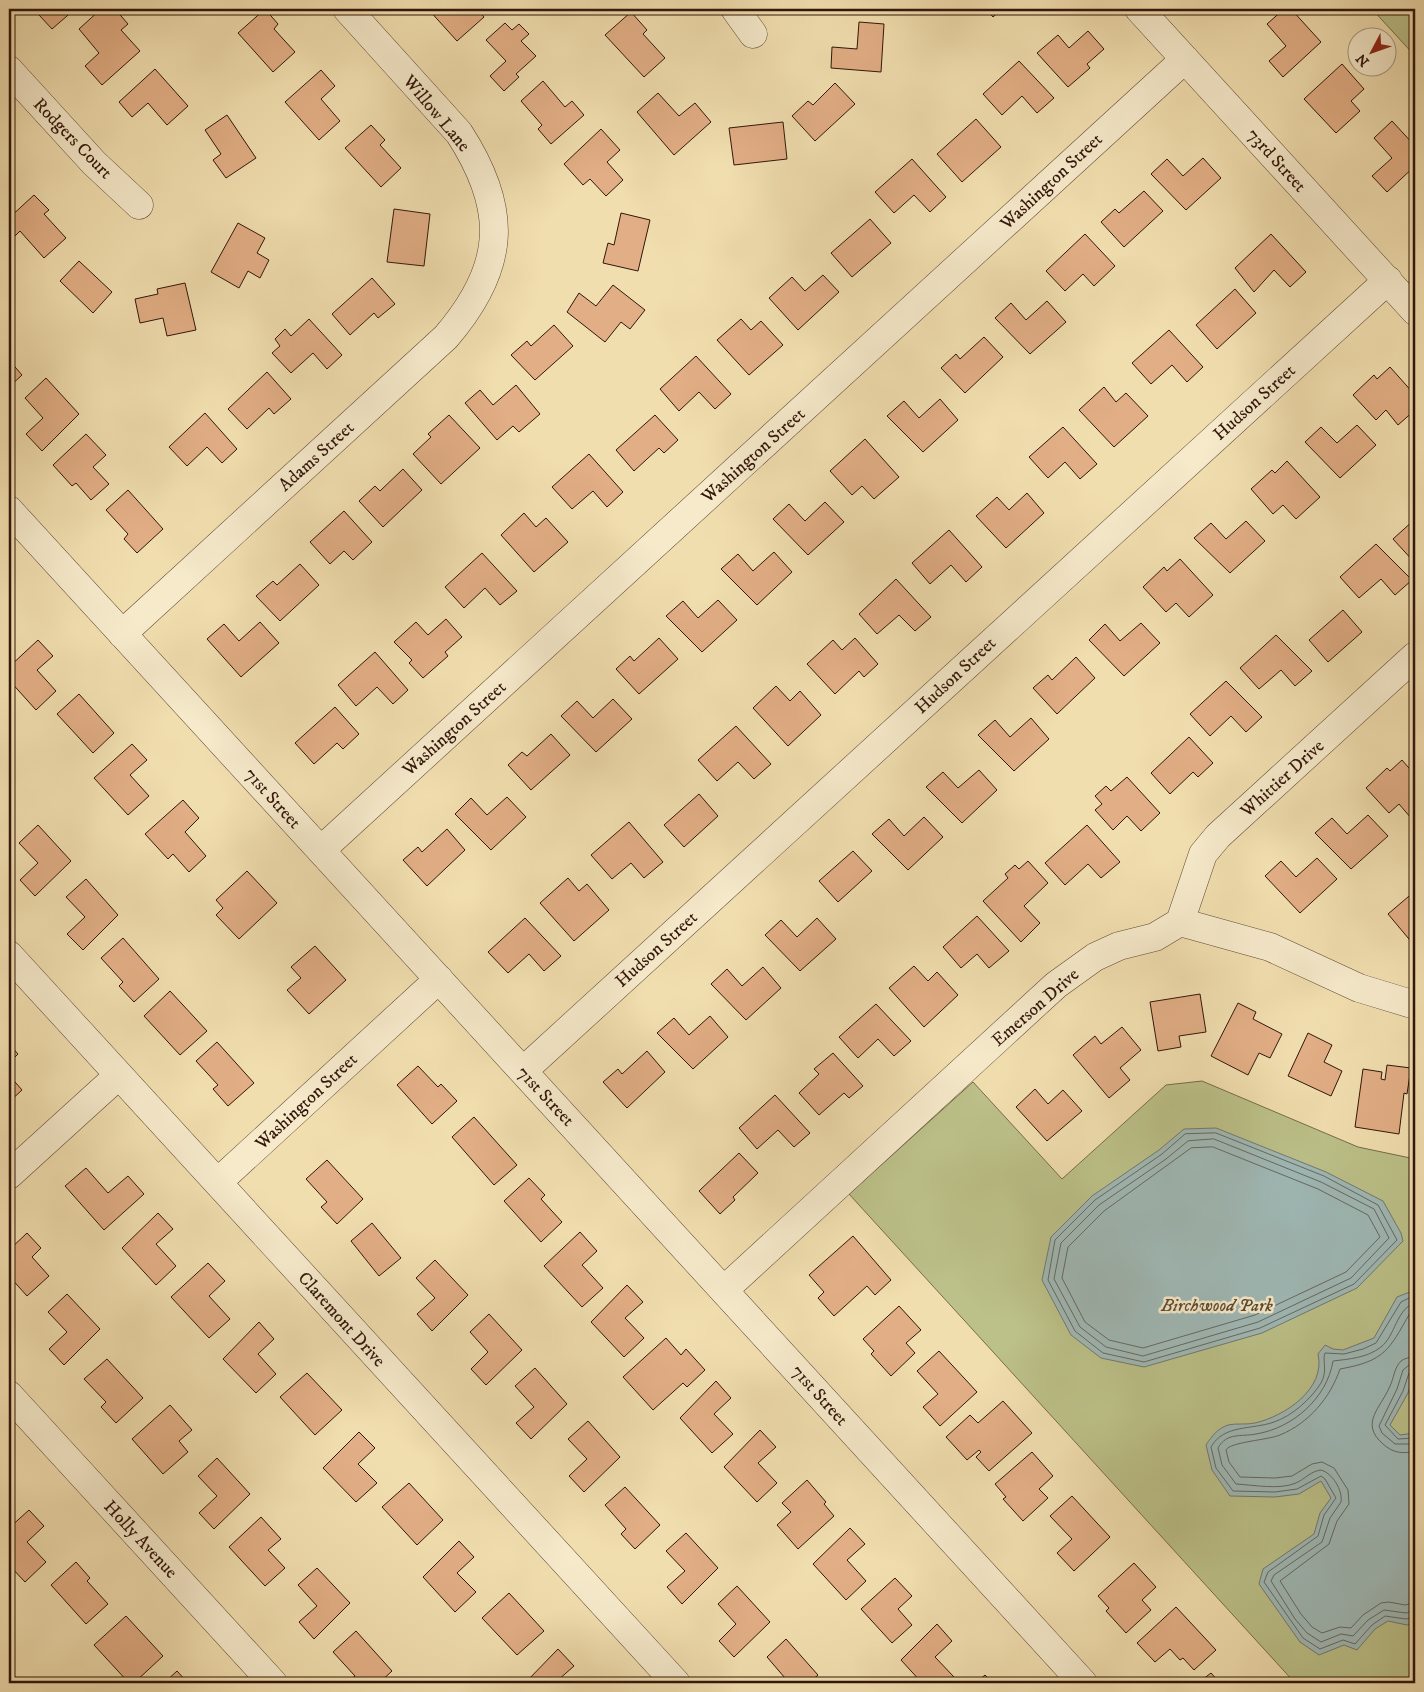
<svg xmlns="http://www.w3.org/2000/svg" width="1424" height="1692" viewBox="0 0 1424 1692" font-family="'IM FELL DW Pica',serif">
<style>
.green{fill:#bcc189;stroke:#766c4a}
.water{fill:#9fb9b6;stroke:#737871}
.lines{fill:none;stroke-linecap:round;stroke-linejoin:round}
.shore{stroke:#686860;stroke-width:1}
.building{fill:#e2ae85;stroke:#31160a}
.minor-casing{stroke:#614833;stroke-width:29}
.minor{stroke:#f6eacb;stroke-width:28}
.labels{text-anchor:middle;stroke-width:5;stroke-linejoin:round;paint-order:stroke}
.street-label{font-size:18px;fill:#31160a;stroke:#f6eacb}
.park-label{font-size:18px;font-style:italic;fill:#5b4930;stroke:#f6eacb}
</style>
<rect width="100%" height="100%" fill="#f1deaf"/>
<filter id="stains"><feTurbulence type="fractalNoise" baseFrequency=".004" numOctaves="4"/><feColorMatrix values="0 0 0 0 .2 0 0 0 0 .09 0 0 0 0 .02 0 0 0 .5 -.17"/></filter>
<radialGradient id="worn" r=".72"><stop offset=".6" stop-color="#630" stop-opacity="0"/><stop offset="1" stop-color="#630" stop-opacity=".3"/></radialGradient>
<path class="green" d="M1372,9H1415V56Z
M1202,1081L1358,1147L1415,1159V1683H1295L849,1194L973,1082L1062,1179L1166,1085Z"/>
<path class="water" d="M1216,1128L1326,1172L1383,1201L1401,1233L1403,1241L1357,1288L1262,1333L1144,1367L1101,1358L1071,1335L1042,1280L1051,1237L1092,1196L1159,1150L1184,1129Z
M1415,1290L1414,1372L1408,1393L1390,1425L1400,1435L1415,1433V1622L1407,1625L1388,1621L1375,1629L1357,1650L1344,1645L1319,1655L1300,1642L1259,1584L1263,1569L1314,1534L1320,1513L1331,1498L1321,1481L1299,1494L1275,1497L1230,1496L1212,1470L1206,1445C1212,1436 1217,1429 1228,1425C1236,1423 1246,1425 1255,1423C1285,1416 1326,1389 1318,1354L1325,1345L1333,1349L1343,1350L1374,1338L1397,1297Z"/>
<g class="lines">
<path class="shore" d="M1216,1133L1324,1176L1378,1205L1397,1240L1354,1284L1260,1328L1144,1362L1103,1353L1075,1331L1048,1280L1055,1240L1095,1200L1162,1154L1185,1134Z
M1214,1139L1321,1182L1374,1209L1389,1238L1351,1278L1258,1322L1143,1356L1106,1347L1080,1327L1054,1279L1061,1243L1099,1205L1166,1159L1188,1141Z
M1213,1147L1318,1189L1368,1215L1380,1237L1346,1272L1255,1315L1143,1348L1109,1340L1085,1322L1062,1278L1068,1247L1104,1211L1191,1148Z
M1415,1295L1401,1302L1376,1343L1363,1349L1344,1354L1325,1353C1322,1360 1328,1371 1321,1383C1311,1399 1292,1416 1274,1422C1252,1430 1224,1424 1211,1447L1216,1468L1233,1491L1275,1492L1297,1489L1321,1476L1325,1479L1336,1498L1324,1515L1318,1536L1268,1572L1264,1582L1303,1638L1320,1649L1343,1640L1355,1644L1372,1625L1385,1616L1406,1619L1415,1617
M1415,1302C1395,1311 1396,1335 1381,1347C1367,1358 1349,1359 1333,1361C1327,1398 1293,1428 1256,1434C1241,1437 1227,1432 1218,1448L1222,1465L1236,1484C1254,1485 1280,1490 1296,1483C1305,1479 1311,1471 1321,1470C1332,1473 1343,1490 1341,1502L1330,1518L1322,1542L1274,1575L1271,1581L1295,1619L1307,1633L1321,1642L1341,1634L1353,1636L1368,1620L1384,1610L1406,1613L1415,1611
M1415,1310L1410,1313C1389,1350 1385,1361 1340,1369C1330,1398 1309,1423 1280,1435C1268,1440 1230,1442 1226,1450L1229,1462L1240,1477L1275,1478L1292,1476L1312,1464L1322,1462L1334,1468L1348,1490L1349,1504L1337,1521L1329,1544L1280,1581L1301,1614L1312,1627L1322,1633L1340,1627L1351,1628L1363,1615L1381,1603L1389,1602L1405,1605L1415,1603
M1415,1357C1410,1357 1405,1358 1401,1361C1394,1368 1394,1378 1390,1386C1381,1408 1359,1423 1383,1444C1394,1454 1402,1453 1415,1452
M1415,1364L1409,1365L1403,1370L1397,1389L1379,1426L1382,1433L1395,1444H1415
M1415,1370L1409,1373L1403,1391L1385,1425L1398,1439L1415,1438"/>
</g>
<path class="building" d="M43,9H75L52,29L39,15L44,11Z
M101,9H115L128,24L121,30L140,51L102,85L85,66L99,53L79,29Z
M265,9L278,24L274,29L295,52L273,72L238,33Z
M428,9H477L484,17L457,41Z
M986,9H1002L993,17Z
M1284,9H1291L1321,42L1283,77L1269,61L1286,46L1267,24Z
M631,12L647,30L643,34L665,58L644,77L605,35Z
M859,22L884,24L881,72L831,68L832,47L857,49Z
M505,23L512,30L519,24L529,34L521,41L536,56L516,74L519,77L504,91L490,76L506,61L486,40Z
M1088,31L1104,49L1087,64L1090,68L1068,87L1037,53L1058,35L1069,48Z
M1019,61L1054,98L1037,113L1022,96L1002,115L983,94Z
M1342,64L1364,89L1351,101L1360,111L1336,133L1304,99Z
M155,69L188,106L167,125L148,103L132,117L119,102Z
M321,70L335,86L321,99L340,121L319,140L285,102Z
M543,81L565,107L572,101L584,115L551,144L538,129L542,125L521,101Z
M835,83L855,104L815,141L792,116L808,101L813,105Z
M658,93L679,116L695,103L711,122L674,155L637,112Z
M227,115L256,158L226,178L213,160L221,154L205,130Z
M976,119L1001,147L962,182L937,154Z
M1392,121L1415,146V166L1387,192L1372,176L1392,158L1374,138Z
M783,122L787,159L734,165L729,128Z
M371,125L385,140L380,145L401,168L381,187L345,148Z
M601,129L620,150L607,162L623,180L606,196L590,179L583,185L564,164Z
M1203,158L1221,178L1186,210L1151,174L1167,159L1183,176Z
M912,159L946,197L930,212L914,195L894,213L875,192Z
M1144,191L1163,211L1124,247L1101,222L1115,209L1119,213Z
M34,195L49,210L44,214L66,238L44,258L20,231L9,242V218Z
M394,209L430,214L424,266L387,262Z
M621,213L650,220L638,271L603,263L608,243L614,245Z
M870,219L891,243L852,277L831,253Z
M238,223L265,238L257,253L269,260L260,278L248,271L239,288L211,272Z
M1085,234L1115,266L1094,286L1083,274L1065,291L1046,271Z
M1271,234L1306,272L1290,287L1274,270L1254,292L1235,268Z
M79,261L112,292L93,313L60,281Z
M823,275L839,292L798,330L769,298L792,277L805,291Z
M372,278L395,304L378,318L374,313L350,335L332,314Z
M185,283L196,330L167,336L163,318L140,323L135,299L158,294L157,289Z
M613,285L645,310L630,329L621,322L605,342L567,312L579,293L596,306Z
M1235,289L1256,313L1217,349L1196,325Z
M1047,301L1066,322L1030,354L995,318L1011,303L1026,320Z
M309,319L342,355L327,369L313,353L291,373L272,353L280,346L275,339L285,329L291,336Z
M741,319L751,330L761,321L783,345L749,375L717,340Z
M554,325L573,346L535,380L511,355L527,341L531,346Z
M1169,330L1203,367L1187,382L1172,365L1151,384L1132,363Z
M984,337L1003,357L965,393L941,368L956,354L960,359Z
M696,356L731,394L715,409L699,392L679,411L660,389Z
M9,360L22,375L9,387Z
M1390,367L1415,395V410L1398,425L1386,410L1376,420L1353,395L1374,375L1377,379Z
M267,372L291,399L274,414L269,408L247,429L228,409Z
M46,378L79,414L42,451L26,434L43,418L25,398Z
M516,385L540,414L519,432L513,426L497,440L465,403L480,390L493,405Z
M1104,387L1116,402L1126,393L1148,416L1114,447L1079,410Z
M940,399L958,420L923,452L887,416L904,401L919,418Z
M205,413L237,449L222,463L207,447L187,466L169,447Z
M449,415L480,448L441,484L413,454L431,437L428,434Z
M655,415L678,440L664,453L659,448L634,471L616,450Z
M1357,425L1376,445L1340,478L1305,442L1321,427L1337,443Z
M1063,427L1097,464L1080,479L1065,462L1048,478L1029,457Z
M86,434L106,455L93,467L109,484L91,500L76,483L72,486L53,465Z
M865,439L899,477L874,499L862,486L852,495L830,471Z
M589,454L623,492L607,507L593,491L572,509L552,487Z
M1287,461L1320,497L1296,519L1283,505L1273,514L1251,489L1272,470L1275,473Z
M403,469L422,490L383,527L359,501L375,486L380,491Z
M128,490L163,529L137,553L124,539L128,534L106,510Z
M1027,493L1044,513L1006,548L976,516L997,497L1009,510Z
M825,502L844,522L808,555L773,519L789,504L805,521Z
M344,511L372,542L353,560L344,551L330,564L310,542Z
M524,513L536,527L546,518L568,542L534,572L501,535Z
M1414,520L1415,521V563L1393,539Z
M1246,521L1265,541L1230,573L1194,538L1211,523L1226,539Z
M949,530L982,567L966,582L951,565L930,584L912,563Z
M1376,544L1412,580L1395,595L1381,579L1359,598L1340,577Z
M774,552L792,572L757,605L721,569L738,554L753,571Z
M482,553L517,591L500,605L485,588L464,608L445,587Z
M1180,559L1213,595L1189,617L1176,603L1166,612L1143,587L1164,567L1167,571Z
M300,564L319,585L280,621L256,596L273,581L277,585Z
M896,579L931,617L915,631L899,615L877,634L859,614Z
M718,600L737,620L702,652L666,616L683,601L698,618Z
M1343,610L1362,632L1328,662L1309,640Z
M446,619L462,637L445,652L448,656L423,678L409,663L412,660L394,642L416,622L428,635Z
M260,622L279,643L241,677L207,639L224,624L239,641Z
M1141,623L1160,643L1124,676L1089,640L1105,624L1120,641Z
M1276,635L1312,671L1295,686L1281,670L1259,689L1240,668Z
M659,638L678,659L639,694L616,669L630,656L634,661Z
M855,638L878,664L864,677L859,671L835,694L807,664L833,640L842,650Z
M38,640L53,656L37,670L56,691L36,710L9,680V667Z
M375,652L408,690L393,704L377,687L356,706L338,685Z
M1076,657L1095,678L1057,714L1033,688L1048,675L1052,680Z
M1226,681L1262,717L1246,732L1231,716L1210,736L1190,714Z
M776,686L790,701L800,691L821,715L788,746L753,708Z
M79,694L114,733L93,753L57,714Z
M613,699L632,719L596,752L561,716L577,701L593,718Z
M335,707L359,734L343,749L337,743L314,764L295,743Z
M1031,718L1049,739L1014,771L978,735L995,720L1010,737Z
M736,726L771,764L754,779L738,762L717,781L698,760Z
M551,734L570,755L531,790L508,765L522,752L527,756Z
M1189,737L1213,763L1198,777L1193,772L1170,794L1151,773Z
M132,744L147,760L130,775L149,796L128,815L94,778Z
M1402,760L1415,775V814L1411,818L1399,804L1389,813L1366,788L1387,768L1390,771Z
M979,770L997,790L962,823L926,787L943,772L958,788Z
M1127,777L1160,813L1141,831L1127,816L1113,830L1095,810L1102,804L1095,796L1106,786L1111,791Z
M699,794L718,816L684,847L664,825Z
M507,797L526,817L491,850L455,814L471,798L487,815Z
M183,800L199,818L185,832L206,856L189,872L173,854L168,859L145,834Z
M1368,815L1388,836L1351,869L1315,833L1332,818L1347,834Z
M924,817L943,837L908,870L872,834L889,819L904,836Z
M629,822L663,862L644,878L631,863L612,879L591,855Z
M38,825L71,861L35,896L20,880L38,863L19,843Z
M1087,825L1120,862L1101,878L1088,864L1065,885L1045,863Z
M447,829L465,850L427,886L403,860L418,847L422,852Z
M853,851L872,871L838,902L819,881Z
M1317,858L1337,879L1300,913L1265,876L1281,861L1296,877Z
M1028,861L1048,883L1024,906L1040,923L1021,942L983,901L1008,878L1005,874L1015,865L1019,869Z
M247,871L277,903L239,939L216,915L223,908L216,900Z
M568,878L579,891L587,884L609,910L574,941L540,903Z
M86,879L118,915L83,950L67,934L85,917L66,897Z
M1415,891V944L1414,945L1388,914Z
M977,916L1009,951L989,968L977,954L961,968L943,947Z
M525,918L561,956L544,971L529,954L508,973L488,952Z
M817,918L836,939L800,971L765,935L781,920L797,937Z
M123,938L159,979L134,1002L119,986L123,982L101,958Z
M315,946L346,980L309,1014L287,990L301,978L291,967Z
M914,966L928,981L937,972L958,995L924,1027L889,988Z
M763,967L781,988L746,1020L711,984L727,969L742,986Z
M170,991L207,1031L180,1055L144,1016Z
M1200,994L1206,1032L1179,1036L1181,1047L1158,1051L1150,1002Z
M1238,1003L1256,1012L1253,1019L1282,1034L1270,1058L1259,1053L1248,1075L1211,1056Z
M876,1004L911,1041L894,1056L878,1039L858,1058L839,1037Z
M710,1016L728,1037L693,1069L657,1033L674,1018L689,1035Z
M1122,1027L1141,1050L1120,1068L1130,1080L1109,1098L1073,1055L1095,1036L1101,1044Z
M1308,1033L1332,1045L1324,1062L1342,1071L1331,1096L1288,1076Z
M217,1042L254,1083L228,1106L213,1089L218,1085L196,1061Z
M9,1044L18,1054L9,1063Z
M647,1051L665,1072L627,1108L603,1082L618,1069L622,1074Z
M833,1053L863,1086L849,1098L844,1093L819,1115L799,1093L819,1074L814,1069Z
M1387,1065L1411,1068L1407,1094L1404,1093L1399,1134L1355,1127L1363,1069L1382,1072L1381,1079L1385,1080Z
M418,1066L438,1087L441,1084L457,1101L432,1124L397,1085Z
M9,1075L22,1090L9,1102Z
M1035,1089L1048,1104L1063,1090L1082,1111L1047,1141L1016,1107Z
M775,1095L810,1133L794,1147L778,1130L757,1149L739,1128Z
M474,1117L517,1165L494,1185L452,1137Z
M739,1153L758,1173L733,1197L735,1200L720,1214L699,1191Z
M327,1160L363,1199L337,1224L321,1207L327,1202L306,1179Z
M86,1168L108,1193L128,1176L144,1194L104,1230L65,1186Z
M529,1178L545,1195L541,1199L562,1222L541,1242L504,1201Z
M158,1213L173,1229L156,1244L176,1266L156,1285L122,1248Z
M372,1223L401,1258L379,1276L351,1241Z
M580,1232L597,1251L582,1265L603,1288L582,1307L544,1266Z
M27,1233L41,1248L32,1257L49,1276L27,1296L9,1276V1250Z
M853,1236L891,1280L875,1295L867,1286L834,1316L818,1298L824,1292L809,1275Z
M435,1260L468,1295L432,1331L417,1314L435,1298L416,1278Z
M208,1263L225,1281L209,1296L230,1319L209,1338L171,1297Z
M627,1285L643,1302L625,1318L644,1338L624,1357L591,1322Z
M67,1294L100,1329L64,1365L49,1349L67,1332L48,1312Z
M899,1306L921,1330L906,1343L915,1353L891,1376L871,1354L874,1351L863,1339Z
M489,1314L522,1350L486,1385L471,1369L488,1352L470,1332Z
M259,1322L274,1339L258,1354L276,1374L256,1393L223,1359Z
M666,1338L681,1355L686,1349L705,1370L687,1387L683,1383L653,1410L623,1377Z
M939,1351L977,1392L940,1426L923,1407L938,1394L917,1371Z
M107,1359L143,1398L116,1423L101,1407L106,1402L84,1379Z
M535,1368L567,1404L531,1439L516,1423L534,1407L515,1386Z
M307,1373L342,1410L315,1435L280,1397Z
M716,1381L731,1398L714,1414L733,1434L712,1453L680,1418Z
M1003,1401L1032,1433L989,1471L976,1457L981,1452L979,1450L967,1460L946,1437L970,1415L978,1423Z
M170,1405L192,1430L179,1441L188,1452L163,1474L132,1439Z
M588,1421L620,1457L584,1492L569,1476L587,1459L568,1439Z
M760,1430L776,1447L758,1463L777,1483L757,1502L724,1467Z
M359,1432L375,1448L358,1464L377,1483L356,1502L323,1468Z
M1032,1452L1053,1476L1039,1489L1048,1498L1023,1521L1003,1499L1006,1497L995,1484Z
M217,1458L250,1494L214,1529L199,1513L217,1496L198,1476Z
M807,1480L826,1502L824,1504L834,1516L798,1549L777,1525L791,1512L782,1503Z
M409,1483L443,1520L417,1545L382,1507Z
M625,1487L660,1525L635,1549L621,1534L626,1529L605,1505Z
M1072,1496L1110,1537L1074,1571L1057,1553L1072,1539L1050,1516Z
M29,1510L44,1526L27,1542L46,1562L25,1582L9,1565V1528Z
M261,1517L281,1539L268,1550L285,1568L265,1586L229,1547Z
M850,1528L865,1544L847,1560L866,1581L846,1600L813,1564Z
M686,1533L718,1568L682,1604L667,1587L685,1571L666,1551Z
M459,1541L474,1557L457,1573L476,1592L455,1612L423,1577Z
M76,1562L90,1578L87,1581L108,1604L86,1624L51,1585Z
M1134,1563L1156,1587L1142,1600L1151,1610L1126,1633L1106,1611L1109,1608L1098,1596Z
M317,1568L350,1603L314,1639L299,1622L317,1606L298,1585Z
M895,1578L912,1596L898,1609L912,1625L892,1643L861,1609Z
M737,1586L770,1622L734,1657L719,1641L736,1624L718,1604Z
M509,1593L544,1631L517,1655L482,1618Z
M1176,1607L1216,1650L1194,1670L1183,1658L1180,1660L1170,1649L1155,1662L1137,1643Z
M126,1616L163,1656L134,1683H129L94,1645Z
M937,1624L952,1641L935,1657L954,1677L947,1683H922L901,1660Z
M356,1631L392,1671L379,1683H352L350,1680L355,1676L333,1652Z
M786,1639L818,1675L809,1683H779L785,1678L767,1657Z
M558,1649L574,1666L557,1681L559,1683H525Z
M177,1671L188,1683H164Z
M1211,1673L1220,1683H1198Z
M985,1675L993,1683H976Z"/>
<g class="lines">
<g class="minor-casing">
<path id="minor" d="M735,9L753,34
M1139,9L1415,311
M9,70L94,163L139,205
M9,510L1083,1683
M122,634L446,337C506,267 509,210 459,133L347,9
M321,850L1185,59
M1180,922L1203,854L1218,836L1415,656
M9,955L676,1683
M523,1071L1388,280
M9,1175L119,1075
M218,1182L439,979
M724,1290L1056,985L1095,957L1119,946L1155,937L1180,922L1270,947L1359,988L1415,1005
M9,1395L273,1683"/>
</g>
<use href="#minor" class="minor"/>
</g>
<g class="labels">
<g class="street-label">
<text transform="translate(437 113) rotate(50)" y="6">Willow Lane</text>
<text transform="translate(73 138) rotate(46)" y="6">Rodgers Court</text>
<text transform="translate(1277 160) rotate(48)" y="6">73rd Street</text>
<text transform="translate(1051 181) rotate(-43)" y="6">Washington Street</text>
<text transform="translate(1254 402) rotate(-42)" y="6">Hudson Street</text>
<text transform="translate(753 455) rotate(-42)" y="6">Washington Street</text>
<text transform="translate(316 456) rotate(-42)" y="6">Adams Street</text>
<text transform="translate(955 675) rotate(-43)" y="6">Hudson Street</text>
<text transform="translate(454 728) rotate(-42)" y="6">Washington Street</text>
<text transform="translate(1282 778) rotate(-42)" y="6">Whittier Drive</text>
<text transform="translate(273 798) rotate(48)" y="6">71st Street</text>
<text transform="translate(656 949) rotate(-42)" y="6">Hudson Street</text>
<text transform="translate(1035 1007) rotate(-41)" y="6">Emerson Drive</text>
<text transform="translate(546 1096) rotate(47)" y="6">71st Street</text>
<text transform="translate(306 1101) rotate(-43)" y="6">Washington Street</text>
<text transform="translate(342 1319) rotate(48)" y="6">Claremont Drive</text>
<text transform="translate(820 1395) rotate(48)" y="6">71st Street</text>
<text transform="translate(141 1539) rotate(47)" y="6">Holly Avenue</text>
</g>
<g class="park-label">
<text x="1217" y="1311">Birchwood Park</text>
</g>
</g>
<rect width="1424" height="1692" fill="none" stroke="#f1deaf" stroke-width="30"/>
<rect x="10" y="10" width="1404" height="1672" fill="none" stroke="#31160a" stroke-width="2.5"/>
<rect x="15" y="15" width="1394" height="1662" fill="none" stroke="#31160a"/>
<g transform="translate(1372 52) rotate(229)"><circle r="24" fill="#f6eacb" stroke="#a7957e"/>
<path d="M0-4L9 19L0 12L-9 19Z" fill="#8f2418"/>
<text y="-8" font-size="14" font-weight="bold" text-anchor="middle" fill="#31160a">N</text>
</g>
<rect width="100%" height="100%" filter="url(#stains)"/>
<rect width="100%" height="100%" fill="url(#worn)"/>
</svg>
